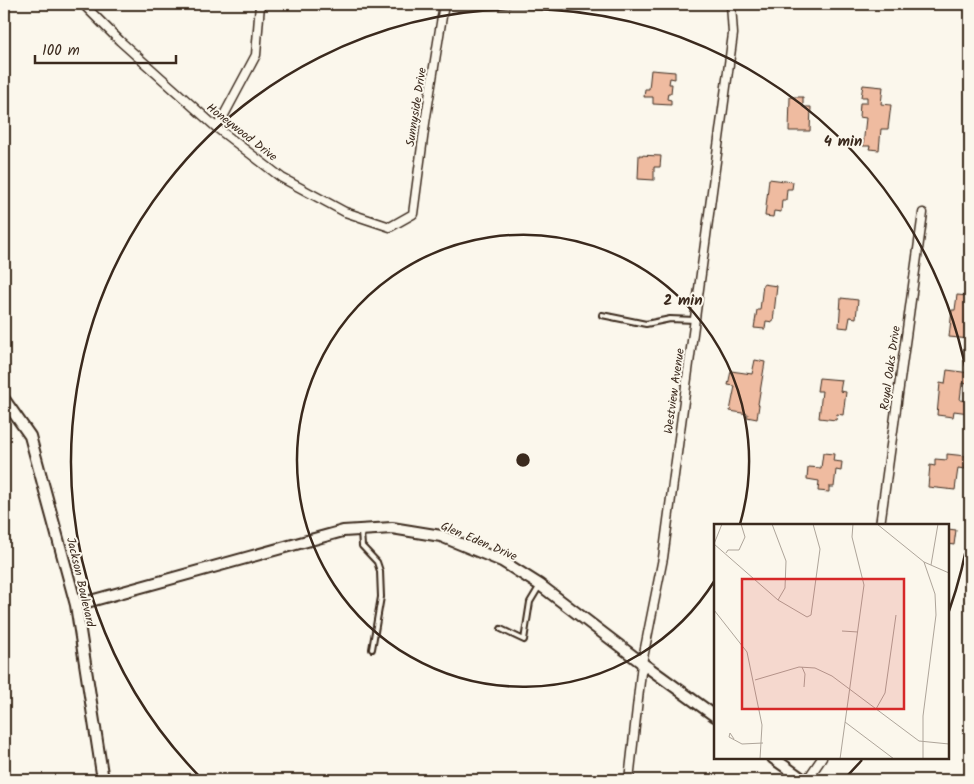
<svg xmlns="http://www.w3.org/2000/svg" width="974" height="784" viewBox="0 0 974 784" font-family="Kalam,sans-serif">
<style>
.building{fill:#efbba0;stroke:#3b2a1e}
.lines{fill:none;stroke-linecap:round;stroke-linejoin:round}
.service-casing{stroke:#3b2a1e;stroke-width:8}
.minor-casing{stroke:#3b2a1e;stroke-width:11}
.tertiary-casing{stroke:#3b2a1e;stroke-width:14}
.service{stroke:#fbf7ec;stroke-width:4}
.minor{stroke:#fbf7ec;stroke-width:8}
.tertiary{stroke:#fbf7ec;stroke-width:10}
.ring{fill:none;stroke:#3b2a1e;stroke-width:2.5}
.labels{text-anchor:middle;stroke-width:4;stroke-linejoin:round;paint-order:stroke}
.street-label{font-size:12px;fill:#3b2a1e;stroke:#fbf7ec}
.inset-road{fill:none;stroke:#aea59a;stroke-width:1}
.view{fill:#d62828;fill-opacity:0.15;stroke:#d62828;stroke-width:2.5}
.inset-edge{fill:none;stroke:#3b2a1e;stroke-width:2.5}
.centre{fill:#3b2a1e;stroke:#fbf7ec;stroke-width:2.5}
.ring-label{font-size:15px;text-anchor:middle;font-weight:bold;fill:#3b2a1e;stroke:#fbf7ec;stroke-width:4;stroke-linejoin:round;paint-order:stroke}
</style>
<rect width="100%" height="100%" fill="#fbf7ec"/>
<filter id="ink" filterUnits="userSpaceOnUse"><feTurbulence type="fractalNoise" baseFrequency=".02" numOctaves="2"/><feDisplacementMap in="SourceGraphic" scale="10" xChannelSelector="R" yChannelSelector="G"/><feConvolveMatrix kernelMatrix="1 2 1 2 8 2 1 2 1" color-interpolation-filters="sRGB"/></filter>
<g filter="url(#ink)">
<path class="building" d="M651,70L675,72V79L670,78L669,84H672L671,93H668L667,99L671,100V105L653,104V97H644L645,89H649Z
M863,85L883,87L881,104L891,105L888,129H881L879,150L869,149L870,146H863L866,118L859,117L860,103H867V97H861Z
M790,97H803V107H811L810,131H789Z
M639,155L661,156L660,167H654V180L638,179Z
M769,179L793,182L792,189H787L786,200H782L781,212L774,211L773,217L765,216Z
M763,284L777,286L773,322L766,321L765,329L754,328L757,310H760Z
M957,295L968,296L965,330H970V339L949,337L952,310H955Z
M841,298L858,300L856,318L850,317L848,328L839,327Z
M755,360L765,362L758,404L759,405L757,419L747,417L748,414L730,411L735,386L728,385L731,371L752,374Z
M947,370L970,373L968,384L962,383L960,400L970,401L969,413L954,411L953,417L937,415L940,383L945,384Z
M819,378L842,380L840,391L846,392L843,415L837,414L836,420L819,418L822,391H817Z
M823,453L834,454L833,461L842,462L841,471L836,470L834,487H829V492L818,491L819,481L807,479L808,467L821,468Z
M947,454L966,456L965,469L958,468L955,490L928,487L930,465L935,466V459L947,460Z
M948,529L956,530L954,545L948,544Z"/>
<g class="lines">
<g class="service-casing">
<path id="service" d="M602,315L646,324L670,319L695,320
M361,532L362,546L377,562L380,571L381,597L372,649
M501,629L524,640L530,602L539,587"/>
</g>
<g class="minor-casing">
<path id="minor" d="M83,4L120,41L217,128L282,178L345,212L390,227L413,214L425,123L444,4
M217,128L256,55L260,4
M880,525L923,213
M629,780L642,663L663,558L733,34L731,4
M807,780L822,758"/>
</g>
<g class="tertiary-casing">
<path id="tertiary" d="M4,399L30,436L76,605L103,780
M76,605L343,531L392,528L441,536L502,561L540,585L642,663L715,716
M773,758L804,780"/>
</g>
<use href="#service" class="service"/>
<use href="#minor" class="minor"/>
<use href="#tertiary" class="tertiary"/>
</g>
</g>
<g class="ring">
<path d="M715 580A226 226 0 1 1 740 524"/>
<path d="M970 527A452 452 0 0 1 949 611M862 760A452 452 0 0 1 843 780M203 780A452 452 0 1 1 970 393"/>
</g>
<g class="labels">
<g class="street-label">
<text transform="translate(416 107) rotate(-81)" y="4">Sunnyside Drive</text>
<text transform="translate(242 132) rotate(38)" y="4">Honeywood Drive</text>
<text transform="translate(890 368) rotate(-82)" y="4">Royal Oaks Drive</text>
<text transform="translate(674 391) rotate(-82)" y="4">Westview Avenue</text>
<text transform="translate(479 541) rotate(23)" y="4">Glen Eden Drive</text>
<text transform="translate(81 582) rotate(77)" y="4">Jackson Boulevard</text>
</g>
</g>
<g transform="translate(714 524)">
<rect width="235" height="235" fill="#fbf7ec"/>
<path class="inset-road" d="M58,0L72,37L71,64L64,76M163,0L210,38L221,70L222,91L209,192V235M0,20L64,76L93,93L97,91L106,25L99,0M0,20L8,0M12,29L14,26H25L31,13L27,0M210,38L235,49M217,41L224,0M0,86L33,128L48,201L46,235M128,107L144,108M88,143L91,150L90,163M41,156L85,143L101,144L118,152L205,217L235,220M162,185L171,169L182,91M131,198L180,235M20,215L16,209L15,213L28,220L49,219M126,235L150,61L138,13L139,0"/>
<path class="view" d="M28,55H190V185H28Z"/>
<rect width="235" height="235" class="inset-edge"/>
</g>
<circle cx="523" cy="460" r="8" class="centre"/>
<g class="ring-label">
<text x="843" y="146">4 min</text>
<text x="683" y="305">2 min</text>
</g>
<rect width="974" height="784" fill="none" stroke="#fbf7ec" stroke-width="20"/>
<rect x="10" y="10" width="954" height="764" fill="none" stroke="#3b2a1e" stroke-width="2" filter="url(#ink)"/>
<path d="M35 55v8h141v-8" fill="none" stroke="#3b2a1e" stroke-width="2.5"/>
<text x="42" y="55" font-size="15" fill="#3b2a1e" stroke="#fbf7ec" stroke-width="4" paint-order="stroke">100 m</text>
</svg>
